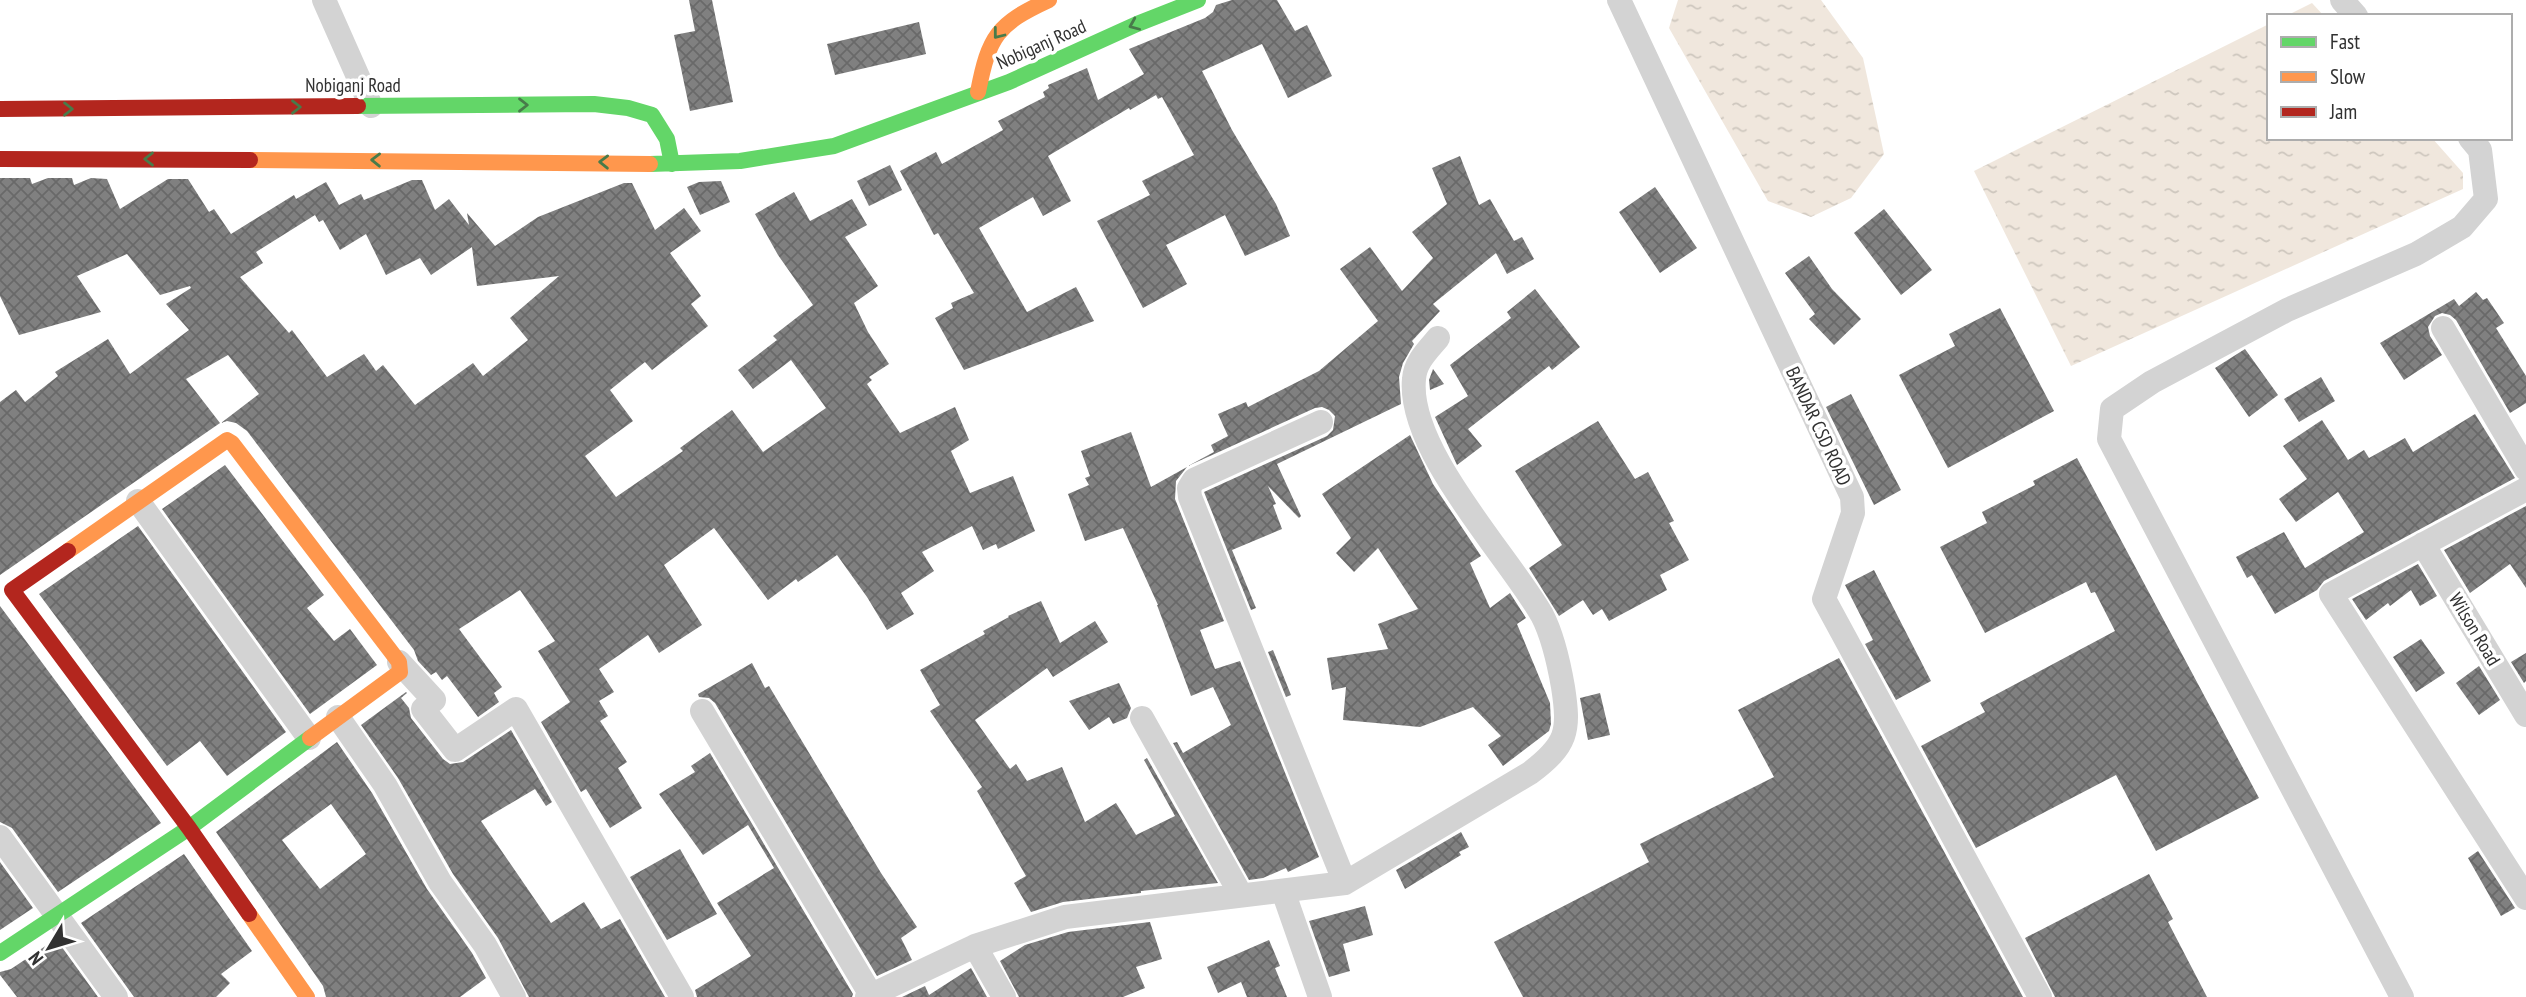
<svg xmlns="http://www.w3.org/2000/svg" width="2526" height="997" viewBox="0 0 2526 997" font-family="'PT Sans Narrow',sans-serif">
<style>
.water{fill:url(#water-ripples)}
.building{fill:url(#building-cross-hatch);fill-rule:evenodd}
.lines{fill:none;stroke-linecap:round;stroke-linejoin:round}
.street{stroke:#d3d3d3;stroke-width:24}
.fast{stroke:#63d668;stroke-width:16}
.slow{stroke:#ff974d;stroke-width:16}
.jam{stroke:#b3261e;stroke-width:16}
.oneway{stroke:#487b4a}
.labels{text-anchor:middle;stroke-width:7;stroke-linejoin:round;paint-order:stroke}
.street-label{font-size:19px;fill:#313131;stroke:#fff}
</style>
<defs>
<pattern id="water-ripples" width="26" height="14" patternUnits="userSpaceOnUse" patternTransform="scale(1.75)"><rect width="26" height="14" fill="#f0e7dd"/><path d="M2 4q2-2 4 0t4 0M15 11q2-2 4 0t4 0" fill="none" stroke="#cec7be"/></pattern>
<pattern id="building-cross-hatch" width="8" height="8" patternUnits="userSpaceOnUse" patternTransform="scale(1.75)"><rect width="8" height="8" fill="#808080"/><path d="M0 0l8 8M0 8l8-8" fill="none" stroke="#696969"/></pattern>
</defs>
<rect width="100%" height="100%" fill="#fff"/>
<path class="water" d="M1678,0H1821L1863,58L1884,154L1851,198L1811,217L1768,201L1669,28Z
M2312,3L2324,16H2286Z
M2269,24V138H2432L2463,173V189L2071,366L1974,171Z"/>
<path class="building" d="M689,0H712L733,102L690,111L674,35L695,31Z
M1232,0H1277L1295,31L1307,25L1332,76L1288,98L1262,44L1202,71L1232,130L1276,204L1290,236L1245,256L1225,215L1166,245L1187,284L1143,308L1097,221L1150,195L1142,181L1194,155L1162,97L1158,99L1156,95L1130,110L1129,108L1048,156L1071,201L1043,216L1033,197L979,228L1027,312L1076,287L1094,321L964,370L935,318L953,308L951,303L974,293L938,233L934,235L900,171L936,152L942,164L1003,130L998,121L1045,97L1043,92L1049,88L1048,85L1087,68L1098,100L1144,74L1129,49L1205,18L1213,12L1216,5Z
M919,22L926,54L835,75L827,44Z
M1460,156L1479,205L1490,199L1514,241L1522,237L1534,259L1507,274L1496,253L1433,304L1440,311L1412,341L1414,344L1403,363L1399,377L1401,404L1277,464L1301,516L1299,518L1268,486L1276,504L1273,505L1282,529L1232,550L1256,608L1251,610L1204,492L1327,436L1333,430L1335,416L1329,410L1322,407L1315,408L1188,466L1214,452L1211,445L1228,436L1218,414L1246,402L1248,407L1319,371L1378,321L1340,269L1370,247L1402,291L1433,258L1412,232L1447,204L1432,168Z
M890,165L902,190L869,206L857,181Z
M0,178H30L32,184L48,178H72L74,185L91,178L107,179L120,209L168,179H188L209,212L214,209L231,234L294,195L296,199L326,182L339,205L361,194L364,200L412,180H422L435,210L449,199L469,225L467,213L495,246L538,217L624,183H632L655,230L684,208L701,231L670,253L701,296L691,304L708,326L652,370L645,362L610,390L633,421L585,456L616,497L683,451L680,448L732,410L763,452L826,408L791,360L753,389L738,370L777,340L773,336L813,305L778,255L755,214L794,192L810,221L852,199L867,225L845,237L878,286L854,303L868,332L889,364L869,377L872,380L867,384L900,433L955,407L969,440L951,451L970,493L1013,476L1035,531L998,549L996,544L983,550L972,526L922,552L934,571L901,593L914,614L887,630L867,597L837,555L798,582L796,579L768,600L714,528L664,565L702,625L659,653L648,635L599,669L614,692L599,701L608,716L600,721L627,762L618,768L642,808L610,828L586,789L581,792L541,722L570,702L538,651L555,641L520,590L459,629L502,687L494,693L499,702L478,717L447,676L442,680L436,672L431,675L418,661L414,650L247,431L236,423L227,421L221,423L259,394L228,355L186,379L220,423L0,575V402L16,390L25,402L58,376L55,372L108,339L130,374L189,330L166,304L191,288L190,286L160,295L127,254L77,276L101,312L19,335L0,296ZM315,215L319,222L323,220L340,250L366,234L386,275L420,258L431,275L472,247L477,286L559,276L510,318L528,340L483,376L473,363L415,405L383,365L376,371L364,354L327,377L292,330L289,333L240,277L263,263L256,252Z
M721,181L730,202L700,215L687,187L699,182Z
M1655,187L1697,248L1660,273L1619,212Z
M1884,209L1932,270L1901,295L1854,233Z
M1809,256L1832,289L1861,319L1834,345L1809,319L1815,314L1785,273Z
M1535,289L1580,347L1552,370L1549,366L1468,429L1482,446L1457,465L1435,417L1468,396L1450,365L1511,318L1507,312Z
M2476,292L2483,300L2487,298L2504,323L2496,328L2526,376V403L2510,413L2456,320L2450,315L2442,313L2435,316L2428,327L2430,336L2442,355L2404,380L2380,343L2454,299L2459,306Z
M2000,308L2054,411L1948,468L1899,375L1955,346L1949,334Z
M2245,349L2278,395L2249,417L2215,368Z
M1433,369L1444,384L1430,390L1429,380Z
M2321,377L2335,401L2299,422L2284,399Z
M1851,394L1901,490L1874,505L1826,407Z
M2475,414L2515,478L2324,581L2317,590L2275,614L2252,575L2247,578L2236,557L2284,532L2305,568L2364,532L2338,492L2296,522L2279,499L2307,479L2283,446L2322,420L2348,460L2364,450L2369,458L2405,438L2413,452Z
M1598,421L1635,479L1648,472L1674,521L1669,523L1689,560L1660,575L1667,590L1609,621L1602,609L1593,615L1583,600L1559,616L1529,568L1562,545L1515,471Z
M1131,432L1151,487L1187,467L1176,481L1175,499L1224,621L1200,630L1215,669L1240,661L1319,857L1288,872L1286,868L1263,878L1249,880L1173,743L1177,742L1183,753L1231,725L1213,687L1191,696L1157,605H1158L1123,528L1085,541L1068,494L1089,485L1085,478L1090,476L1081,451Z
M1410,435L1433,484L1481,556L1470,563L1490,608L1510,593L1526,618L1517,624L1550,703L1551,724L1549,731L1503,766L1488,745L1501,736L1473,707L1420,727L1343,720L1346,687L1332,690L1327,658L1388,649L1378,624L1418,609L1378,548L1354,572L1336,553L1351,538L1322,494Z
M2077,458L2259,798L2156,851L2116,775L1976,848L1921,746L1985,712L1980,703L2115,631L2095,592L2091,593L2086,582L1985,633L1940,547L1987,523L1982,512L2035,485L2033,481Z
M225,465L324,595L307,608L334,641L350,629L377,665L310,714L162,509Z
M2526,506V588L2510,564L2470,593L2444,550Z
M138,526L286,732L227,776L200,741L167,766L39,594Z
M2418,564L2437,596L2420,606L2411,590L2390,606L2388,603L2366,620L2352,599Z
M1874,570L1931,681L1896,700L1865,644L1873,640L1845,585Z
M1041,601L1060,643L1095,621L1108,642L1053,677L1047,668L975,720L1010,769L1016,764L1027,781L1062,767L1085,822L1116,803L1136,835L1175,816L1144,760L1147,758L1218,883L1141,891V893L1063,902L1031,912L1014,883L1026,876L977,791L982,787L930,711L940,705L920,670L985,634L983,631L1009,617L1008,616Z
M0,606L161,823L58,892L12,828L0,822Z
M2421,639L2445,673L2416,692L2393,657Z
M1273,650L1291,695L1286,697L1268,652Z
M2526,653V681L2524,683L2511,662Z
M1839,658L2023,997H1523L1494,942L1649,862L1640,844L1774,777L1738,710Z
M752,663L765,688L769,686L881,873L917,927L901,938L912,960L877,976L715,703L709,698L699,697L698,694Z
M2479,666L2500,700L2479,715L2456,683Z
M1119,683L1131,708L1127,718L1113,724L1109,717L1089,730L1069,701Z
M406,692L407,693L401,698L409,708L411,718L443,759L450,764L463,762L511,730L552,802L546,806L535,789L481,821L551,923L584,902L601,929L620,919L665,997H529L498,938L453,874L398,778L361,725Z
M1600,693L1610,735L1588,740L1580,698Z
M337,742L372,793L427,889L472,953L486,978L460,997H326L323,986L216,832ZM331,804L366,854L320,889L282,840Z
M710,753L853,994L852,997H697L695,990L751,956L717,903L774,868L748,825L703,855L659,794L695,772L691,766Z
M1461,832L1469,847L1459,852L1461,855L1405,889L1396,870Z
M680,849L717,914L667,940L630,877Z
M2478,851L2515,908L2501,916L2468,858Z
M184,854L252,951L221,974L230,983L216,997H134L81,923Z
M0,862L33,908L0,930Z
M2149,874L2173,919L2168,922L2207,997H2055L2025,938Z
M1365,906L1373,935L1343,944L1350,971L1329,977L1309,921Z
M1150,922L1162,959L1136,967L1145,988L1123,997H1019L1000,961L1025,945L1068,932Z
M56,939L98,997H17L0,975V972L11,969Z
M1269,940L1280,966L1275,968L1287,997H1247L1241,982L1218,993L1207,967Z
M971,968L987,997H902L925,986L929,995Z"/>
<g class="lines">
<path class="street" d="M324,0L371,106
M1619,0L1852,497L1853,513L1824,599L2040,997
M2342,0L2356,16
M2443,328L2526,469
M1321,422L1194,480L1189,488L1190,497L1345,883
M2526,489L2331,594L2526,898
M138,501L309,738
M2423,544L2526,715
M399,662L434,700L423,709L455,750L516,709L682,997
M702,711L871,995
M338,717L385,785L440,882L485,945L514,997
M1142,718L1241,895
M0,837L116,997
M1283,891L1320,997
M975,946L1004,997
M867,997L975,946L1065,917L1345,883L1530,773C1567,745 1570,732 1563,687C1559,664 1553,636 1542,615C1507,554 1407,450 1414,379C1415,362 1428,350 1438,338
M2402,997L2109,439L2112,409L2152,382L2287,310L2416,254L2462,227L2486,199L2480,150L2470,138"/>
<path class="fast" d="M358,106L594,104L628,108L652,115L667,139L672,164
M650,164L740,161L834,146L1009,82L1137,24L1198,0
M0,953L189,828L310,738"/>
<path class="slow" d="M978,92C989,36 997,24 1049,0
M250,160L650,164
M68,551L227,440L232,443L399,662L400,672L310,738
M249,914L307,997"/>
<path class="jam" d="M0,109L358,106
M0,159L250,160
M68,551L12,590L189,828L249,914"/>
</g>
<defs><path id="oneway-chevron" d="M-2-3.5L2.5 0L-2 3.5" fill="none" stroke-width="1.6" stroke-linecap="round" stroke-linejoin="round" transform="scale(1.75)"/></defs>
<g class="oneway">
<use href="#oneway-chevron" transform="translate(1134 25) rotate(157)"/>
<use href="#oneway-chevron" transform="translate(998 34) rotate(128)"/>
<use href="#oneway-chevron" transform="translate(523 105)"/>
<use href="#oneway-chevron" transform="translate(296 107)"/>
<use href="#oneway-chevron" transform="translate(68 109)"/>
<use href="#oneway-chevron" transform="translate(149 159) rotate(-180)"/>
<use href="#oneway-chevron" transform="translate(376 160) rotate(-179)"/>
<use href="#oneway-chevron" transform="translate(604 162) rotate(-179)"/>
</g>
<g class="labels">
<g class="street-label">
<text transform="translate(1041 44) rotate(-24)" y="7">Nobiganj Road</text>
<text x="353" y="92">Nobiganj Road</text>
<text transform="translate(1819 426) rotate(65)" y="7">BANDAR CSD ROAD</text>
<text transform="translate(2475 629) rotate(59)" y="7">Wilson Road</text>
</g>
</g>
<rect x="2267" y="14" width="245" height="126" fill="#ffffff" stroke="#adadad" stroke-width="2"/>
<rect x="2281" y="37" width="35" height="10" fill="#63d668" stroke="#adadad" stroke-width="2"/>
<text x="2330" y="49" font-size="21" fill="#313131">Fast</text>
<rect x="2281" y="72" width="35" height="10" fill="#ff974d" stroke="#adadad" stroke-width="2"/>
<text x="2330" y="84" font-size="21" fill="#313131">Slow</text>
<rect x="2281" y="107" width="35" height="10" fill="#b3261e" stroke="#adadad" stroke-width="2"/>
<text x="2330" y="119" font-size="21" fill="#313131">Jam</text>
<g transform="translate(49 948) rotate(232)" stroke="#ffffff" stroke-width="5" paint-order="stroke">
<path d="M0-5L12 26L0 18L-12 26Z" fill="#313131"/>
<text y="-10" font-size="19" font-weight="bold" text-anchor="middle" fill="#313131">N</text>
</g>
</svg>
